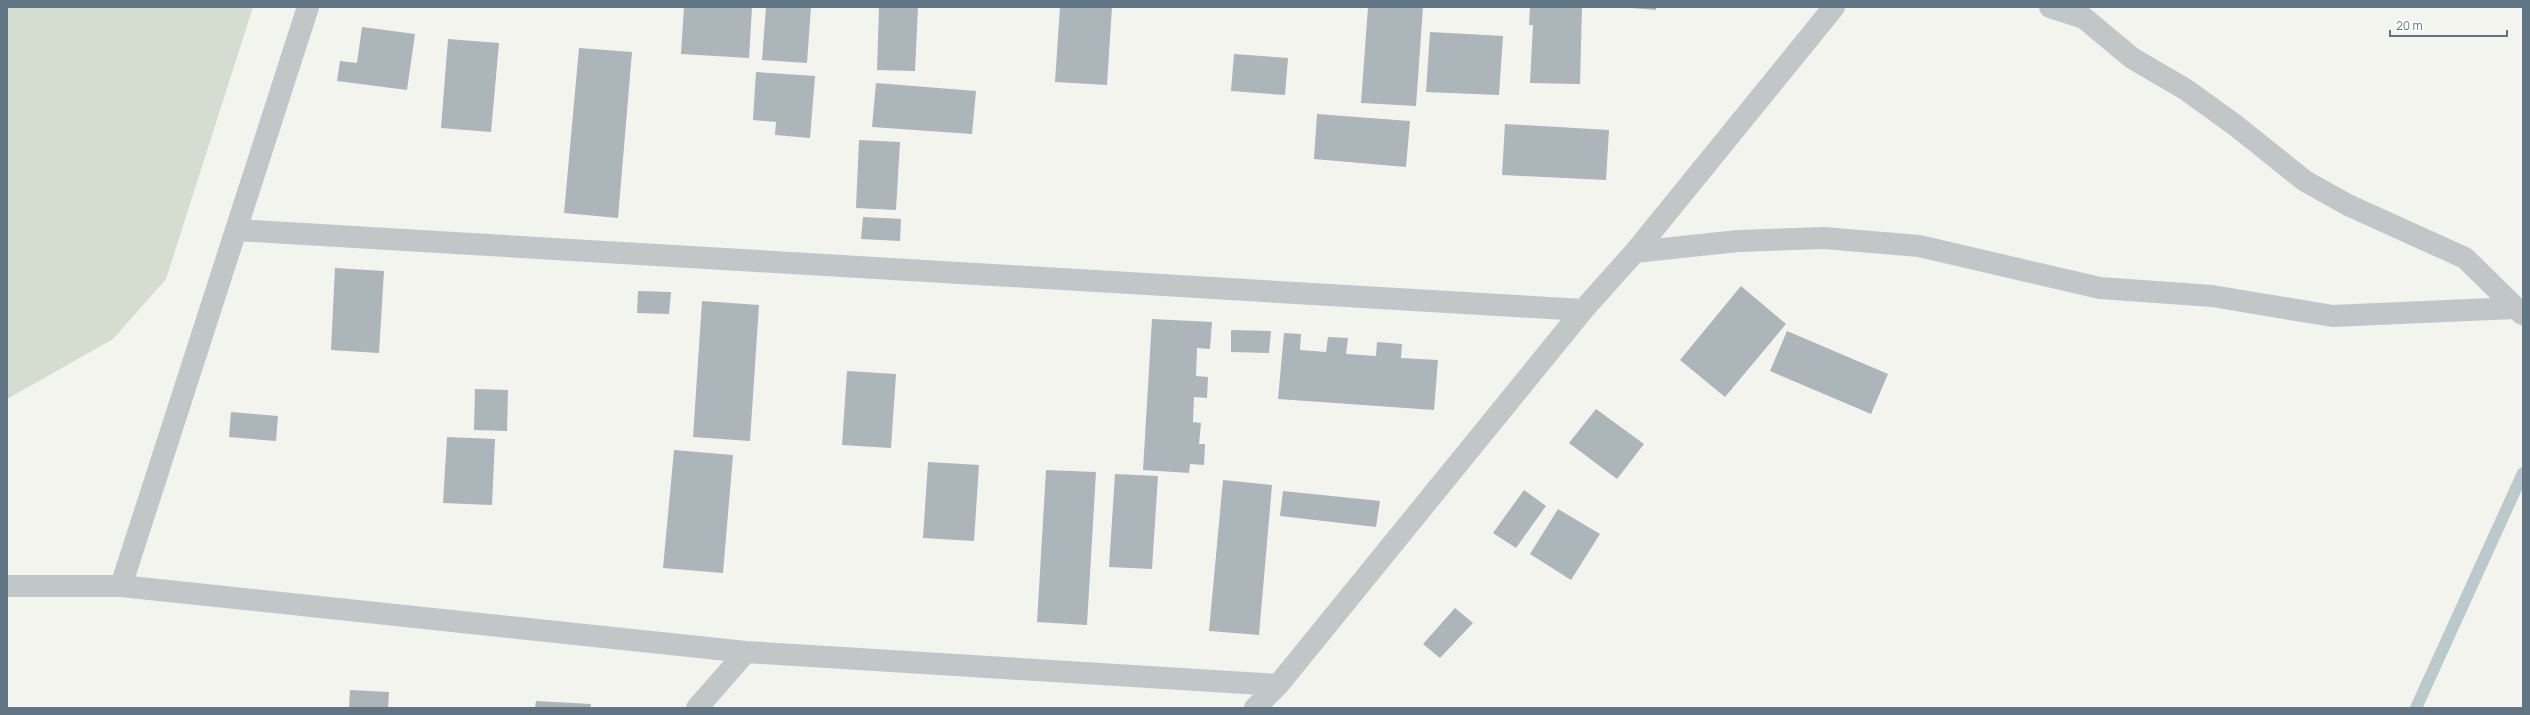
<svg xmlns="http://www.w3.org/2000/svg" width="2530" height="715" viewBox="0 0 2530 715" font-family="Manrope,sans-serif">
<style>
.green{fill:#d5dcd0}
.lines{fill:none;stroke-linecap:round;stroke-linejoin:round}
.stream{stroke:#bbc9cd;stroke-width:12}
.building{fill:#acb5b9}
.street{stroke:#c1c6c9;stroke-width:22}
</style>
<rect width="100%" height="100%" fill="#f4f4ef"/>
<path class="green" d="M7,7H253L166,279L113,339L7,399Z"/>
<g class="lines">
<path class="stream" d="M2416,708L2523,473"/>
</g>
<path class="building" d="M684,7H752L749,58L681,54Z
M766,7H811L807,63L762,60Z
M879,7H918L915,71L877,70Z
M1060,7H1112L1107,85L1055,82Z
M1368,7H1423L1416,106L1361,103Z
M1530,7H1582L1580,84L1530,83L1533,25H1529Z
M1619,7H1656V10Z
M362,27L415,34L407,90L337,81L340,61L357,63Z
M1430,32L1503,36L1499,95L1426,92Z
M448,39L499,43L491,132L441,128Z
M579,48L632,52L618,218L564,213Z
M1234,54L1288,58L1285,95L1231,91Z
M756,72L815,76L810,138L775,135L776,122L753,120Z
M876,83L976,91L972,134L872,127Z
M1317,114L1410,121L1406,167L1314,159Z
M1505,124L1609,130L1606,180L1502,175Z
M859,140L900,142L896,210L856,208Z
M863,217L901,219L900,241L861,239Z
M335,268L384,271L379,353L331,350Z
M1741,286L1786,324L1725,397L1680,360Z
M638,291L671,292L669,314L637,313Z
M702,301L759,305L750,441L693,437Z
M1152,319L1212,322L1210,349L1197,348L1196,376L1208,377L1207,398L1194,397L1193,422L1201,423L1199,444H1205L1204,465L1190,464L1189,473L1143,470Z
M1231,330L1271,331L1269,353L1231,352Z
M1787,331L1888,374L1871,414L1770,371Z
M1284,333L1301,334L1300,350L1326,352L1328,337L1348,338L1346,354L1376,356L1377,342L1402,344L1401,358L1438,360L1434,410L1278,399Z
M847,371L896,374L891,448L842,445Z
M475,389L508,390L507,431L474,430Z
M1596,409L1644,444L1617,479L1569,443Z
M231,412L278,416L276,441L229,437Z
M447,437L495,439L492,505L443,503Z
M674,450L733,455L723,573L663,568Z
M928,462L979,465L974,541L923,538Z
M1046,470L1096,472L1087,625L1037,622Z
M1115,474L1158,476L1152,569L1109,567Z
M1223,480L1272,485L1259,635L1209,631Z
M1524,490L1546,506L1516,548L1493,533Z
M1283,491L1380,501L1376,527L1280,516Z
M1558,509L1600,534L1571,580L1530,554Z
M1455,608L1473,623L1440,658L1423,644Z
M350,690L389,692L388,708H349Z
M536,701L591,704L590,708H535Z"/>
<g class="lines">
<path class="street" d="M2050,7L2084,18L2132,58L2185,89L2235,125L2305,181L2348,205L2465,258L2522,314
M236,230L1583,310
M1635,252L1738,241L1824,238L1919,246L2100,288L2212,296L2333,316L2514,308
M7,586H121L746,652L1278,685
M121,586L308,7
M697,708L746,652
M1255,708L1278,685L1583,310L1635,252L1834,7"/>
</g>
<rect width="2530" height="715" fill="none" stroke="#607684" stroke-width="16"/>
<path d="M2390 30v6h117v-6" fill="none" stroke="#607684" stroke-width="2"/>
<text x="2396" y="30" font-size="12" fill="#607684" stroke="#ffffff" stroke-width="3" paint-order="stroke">20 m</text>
</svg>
